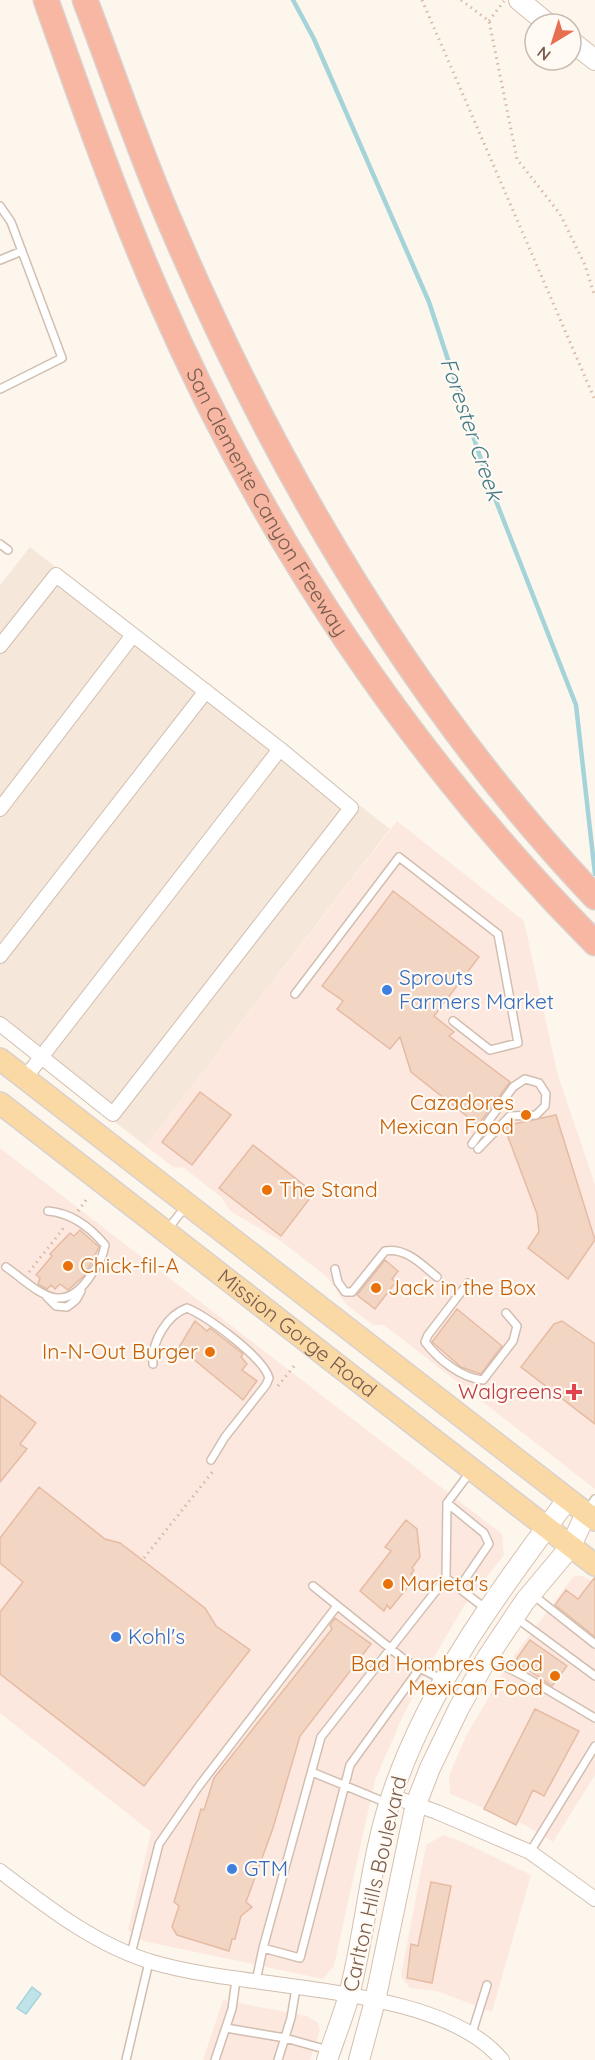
<svg xmlns="http://www.w3.org/2000/svg" width="595" height="2060" viewBox="0 0 595 2060" font-family="Quicksand,sans-serif">
<style>
.residential{fill:#f5e8da}
.commercial{fill:#fde8e0}
.water{fill:#bfe3e8;stroke:#a5d3da;stroke-width:1.5}
.lines{fill:none;stroke-linecap:round;stroke-linejoin:round}
.stream{stroke:#a5d3da;stroke-width:4.5}
.building{fill:#f3d5c3;stroke:#e6bba3;stroke-width:1.5}
.service-casing{stroke:#d1beb0;stroke-width:10}
.minor-casing{stroke:#d1beb0;stroke-width:16}
.secondary-casing{stroke:#d6c0b0;stroke-width:22}
.primary-casing{stroke:#dad1cd;stroke-width:24}
.motorway-casing{stroke:#dad1cd;stroke-width:27}
.path{stroke:#d9b8a5;stroke-width:3;stroke-dasharray:1.5 4.5;stroke-linecap:butt}
.service{stroke:#fff;stroke-width:7}
.minor{stroke:#fff;stroke-width:14}
.secondary{stroke:#fff;stroke-width:20}
.primary{stroke:#fbd9a5;stroke-width:21}
.motorway{stroke:#f7b7a3;stroke-width:24}
.shop-dot{fill:#3f7fe0;stroke:#fffaf3;stroke-width:2}
.food-dot{fill:#e8710a;stroke:#fffaf3;stroke-width:2}
.health-dot{fill:#e0444e;stroke:#fffaf3;stroke-width:2}
.labels{text-anchor:middle;stroke-width:4.5;stroke-linejoin:round;paint-order:stroke}
.street-label{font-size:21px;fill:#7a5c4d;stroke:#fffaf3}
.shop-label{font-size:21px;fill:#366cbe;stroke:#fffaf3;text-anchor:start}
.food-label{font-size:21px;fill:#c56008;stroke:#fffaf3;text-anchor:start}
.health-label{font-size:21px;fill:#be3a42;stroke:#fffaf3;text-anchor:end}
.water-label{font-size:22px;font-style:italic;fill:#437c86;stroke:#fffaf3}
</style>
<rect width="100%" height="100%" fill="#fdf6ec"/>
<path class="residential" d="M30,547L390,829L146,1146L0,1034V585Z"/>
<path class="commercial" d="M397,821L524,921L557,1072L595,1185V1489L384,1325H373L346,1304L328,1278L281,1241L230,1211L221,1197L184,1168L173,1167L146,1146Z
M0,1148L502,1534L504,1555L464,1606L431,1662L403,1716L375,1780L334,1966L323,1979L143,1941L128,1930L151,1832L0,1713Z
M574,1576H582L595,1582V1775L553,1842L525,1825L450,1794L449,1776L466,1736L510,1661Z
M443,1835L465,1843L531,1875L492,2012L437,1991L410,1988L401,1976L426,1845Z
M223,2000L307,2016L318,2023L320,2030L310,2060H203Z"/>
<path class="water" d="M32,1987L41,1994L26,2014L17,2008Z"/>
<g class="lines">
<path class="stream" d="M293,0L314,39L429,302L487,478L576,705L595,874"/>
</g>
<path class="building" d="M393,891L479,957L434,1016L454,1032L449,1036L510,1082L478,1125L411,1072L400,1037L390,1049L337,1009L343,1001L322,986Z
M200,1092L231,1115L192,1165L162,1142Z
M556,1115L595,1240L568,1279L528,1248L539,1232L537,1214L505,1129L509,1125Z
M253,1145L314,1193L281,1236L219,1188Z
M80,1230L99,1247L85,1275L68,1290L60,1284L55,1289L51,1285L47,1289L38,1284L40,1278L36,1275L52,1256L50,1254L70,1233L74,1236Z
M385,1260L398,1271L392,1279L396,1282L375,1309L357,1295Z
M457,1309L502,1346L481,1374L461,1367L432,1342Z
M195,1321L207,1331L210,1328L243,1354L241,1357L247,1364L242,1370L257,1381L243,1400L179,1347Z
M562,1321L595,1344V1424L521,1367L554,1324Z
M0,1395L36,1423L20,1444L27,1449L0,1482Z
M39,1487L105,1539L120,1543L205,1608L216,1626L250,1650L144,1786L0,1674V1612L23,1582L0,1563V1538Z
M406,1520L417,1529L420,1557L412,1568L414,1570L411,1574L416,1577L390,1609L387,1605L384,1611L360,1591L391,1551L385,1547Z
M595,1577V1637L555,1605L566,1590L578,1599Z
M335,1618L371,1644L300,1736L273,1828L246,1902L252,1907L241,1916L235,1939H232L229,1951L177,1935L172,1927L179,1906L174,1902L201,1809L204,1810L214,1778L332,1629L330,1625Z
M530,1640L567,1666L552,1686L515,1661Z
M535,1709L579,1731L544,1796L533,1790L516,1825L484,1809Z
M431,1882L451,1886L432,1983L407,1978L411,1944L418,1946Z"/>
<g class="lines">
<g class="service-casing">
<path id="service" d="M0,206L11,222L62,358L0,389
M0,260L22,251
M0,544L8,550
M295,994L399,857L498,934L518,1043L490,1050L453,1021
M472,1144L513,1087L525,1079L539,1083L546,1094L545,1106L536,1115L510,1116L478,1149
M167,1230L186,1206
M6,1267C36,1288 60,1319 89,1278C96,1267 103,1259 105,1245C90,1227 72,1213 48,1211
M335,1269L338,1282L345,1292H352L385,1251C406,1247 422,1265 437,1277
M468,1283L428,1335L425,1342C438,1359 461,1378 483,1380L513,1341L517,1326L506,1313
M47,1297L56,1306L67,1307L76,1300L81,1291
M153,1364C151,1342 167,1315 187,1308C208,1317 263,1357 269,1378L266,1385L225,1437L211,1460
M447,1503L484,1533L489,1544L459,1588
M587,1511L595,1499
M446,1578L447,1503L471,1471
M313,1586L406,1661L443,1680
M533,1595L595,1644
M515,1617L595,1676
M490,1659L524,1676L595,1718
M420,1668L350,1765L300,1958L263,1948L321,1737L446,1578L486,1609
M312,1772L387,1803
M530,1852L595,1746
M131,1954L159,1844L199,1786L337,1606
M256,1981L263,1948
M226,2028L285,2038L328,2050
M472,2033L487,1985
M126,2060L149,1962
M215,2060L232,2009L236,1980
M278,2060L291,2018L296,1988"/>
</g>
<g class="minor-casing">
<path id="minor" d="M0,646L56,575L280,749L351,808L113,1114L0,1024
M0,809L133,635
M0,956L206,691
M25,1078L280,749
M391,1796L437,1812L530,1852L595,1899
M0,1871C46,1906 95,1945 152,1962C246,1991 439,1983 502,2060"/>
</g>
<g class="secondary-casing">
<path id="secondary" d="M519,0L548,24
M571,41L595,60
M327,2060C334,2039 343,2017 349,1995C366,1930 370,1860 392,1795C429,1685 498,1592 567,1500
M359,2060L375,2001L416,1804L430,1768L459,1708L487,1658L525,1601L571,1546L586,1513"/>
</g>
<g class="primary-casing">
<g id="primary">
<path d="M0,1059L595,1520"/>
<path id="s1" d="M0,1103L595,1565"/>
</g>
</g>
<g class="motorway-casing">
<g id="motorway">
<path id="s2" d="M46,0C81,99 116,199 158,295C262,535 410,757 595,943"/>
<path d="M85,0C114,76 140,154 173,229C276,470 414,706 595,897"/>
</g>
</g>
<path class="path" d="M422,0L595,400
M461,0L489,21L517,159L560,214L585,265L595,297
M489,21L504,1
M78,1211L86,1200
M29,1272L66,1225
M278,1386L295,1365
M144,1558L214,1470"/>
<use href="#service" class="service"/>
<use href="#minor" class="minor"/>
<use href="#secondary" class="secondary"/>
<use href="#primary" class="primary"/>
<use href="#motorway" class="motorway"/>
</g>
<g class="shop-dot">
<circle cx="387" cy="990" r="6"/>
<circle cx="116" cy="1637" r="6"/>
<circle cx="232" cy="1869" r="6"/>
</g>
<g class="food-dot">
<circle cx="526" cy="1115" r="6"/>
<circle cx="267" cy="1190" r="6"/>
<circle cx="68" cy="1266" r="6"/>
<circle cx="376" cy="1288" r="6"/>
<circle cx="210" cy="1352" r="6"/>
<circle cx="388" cy="1584" r="6"/>
<circle cx="555" cy="1676" r="6"/>
</g>
<path class="health-dot" d="M571 1383h6v6h6v6h-6v6h-6v-6h-6v-6h6z"/>
<g class="labels">
<g class="street-label">
<text dy="7" stroke="none"><textPath href="#s2" startOffset="550">San Clemente Canyon Freeway</textPath></text>
<text dy="7" stroke="none"><textPath href="#s1" startOffset="376">Mission Gorge Road</textPath></text>
<text transform="translate(375 1884) rotate(-77)" y="7">Carlton Hills Boulevard</text>
</g>
<g class="shop-label">
<text x="399" y="985">Sprouts<tspan x="399" dy="24">Farmers Market</tspan></text>
<text x="128" y="1644">Kohl's</text>
<text x="244" y="1876">GTM</text>
</g>
<g class="food-label">
<text x="514" y="1110" text-anchor="end">Cazadores<tspan x="514" dy="24">Mexican Food</tspan></text>
<text x="279" y="1197">The Stand</text>
<text x="80" y="1273">Chick-fil-A</text>
<text x="388" y="1295">Jack in the Box</text>
<text x="198" y="1359" text-anchor="end">In-N-Out Burger</text>
<text x="400" y="1591">Marieta's</text>
<text x="543" y="1671" text-anchor="end">Bad Hombres Good<tspan x="543" dy="24">Mexican Food</tspan></text>
</g>
<g class="health-label">
<text x="562" y="1399">Walgreens</text>
</g>
<g class="water-label">
<text transform="translate(472 429) rotate(71)" y="8">Forester Creek</text>
</g>
</g>
<g transform="translate(553 42) rotate(218)"><circle r="28" fill="#fffaf3" stroke="#cabbb1" stroke-width="1.5"/>
<path d="M0-4.5L10 22L0 15L-10 22Z" fill="#e76f51"/>
<text y="-9" font-size="16" font-weight="bold" text-anchor="middle" fill="#7a5c4d">N</text>
</g>
</svg>
